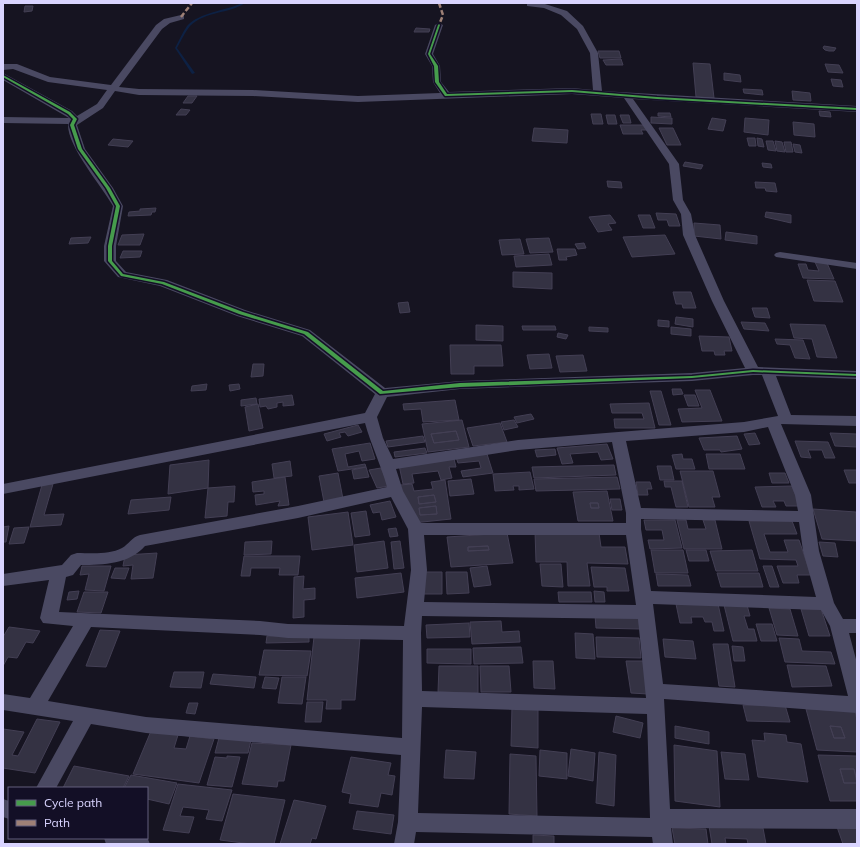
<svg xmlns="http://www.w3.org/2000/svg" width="860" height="847" viewBox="0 0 860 847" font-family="Mulish,sans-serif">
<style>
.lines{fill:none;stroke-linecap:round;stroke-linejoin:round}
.stream{fill:#0d2144;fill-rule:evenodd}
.building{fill:#343243;stroke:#433f54;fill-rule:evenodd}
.minor{fill:#4a4962;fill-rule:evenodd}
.quiet{stroke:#9e8076;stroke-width:2.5;stroke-dasharray:5 2.5;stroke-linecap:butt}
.cycleway-casing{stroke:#130f26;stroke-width:3}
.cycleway{fill:#469c4c;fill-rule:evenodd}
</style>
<rect width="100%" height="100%" fill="#161421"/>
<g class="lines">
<path class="stream" d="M242,3H245C229,14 205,11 190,26C185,32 181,41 177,48L195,73L192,74L175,48C179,41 182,33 187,26C200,12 225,11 242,3Z"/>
</g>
<path class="building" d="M25,6H33L32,11L24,12Z
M416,28L430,29L429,32H414Z
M824,46L836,48L834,51H829L825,50L823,48Z
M598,51H619L621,58H600Z
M621,59L623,65H606L603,60Z
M693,63L710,64L714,98L696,97Z
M825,64L839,65L843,73L828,72Z
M724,73L740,75L741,82L724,80Z
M831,79L841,80L843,87L833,86Z
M743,89L762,90L763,95L744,93Z
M792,91L810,93L811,101L793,100Z
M188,96H197L192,103H183Z
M181,109L190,110L186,115H176Z
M819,111L830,112L831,117L820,116Z
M658,113H670L671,117L658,116Z
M591,114H601L603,124H593Z
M606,115H615L617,124H608Z
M620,115H629L631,123H623Z
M651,117L672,118V124L651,123Z
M712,118L726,120L723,131L708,129Z
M745,118L769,120L768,135L744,132Z
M793,122L814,124L815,137L794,135Z
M620,125H645L647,130H641L643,134H623Z
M534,128L568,130L567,143L532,141Z
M659,128H673L681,145H667Z
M747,138H755L756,146H749Z
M757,138L762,139L764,147L758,146Z
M113,139L133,141L128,147L108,145Z
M766,141H773L776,151L768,150Z
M775,141L782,142L785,152L777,151Z
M784,142H791L793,152H786Z
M793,144L800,145L802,153L795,152Z
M685,162L703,165L701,169L683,166Z
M762,163L771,164L772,168L763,167Z
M607,181L621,182L622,188L608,187Z
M755,182L775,183L777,192L766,191L765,188H756Z
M156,208L155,212H152L151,215L128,216L129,212L140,211V209Z
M766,212L791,215V223L765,217Z
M656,213L676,214L680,226H669L667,220H658Z
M610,215L616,223L608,224L612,230L598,232L589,217Z
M638,215H650L655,228H643Z
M694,223L720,225L721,239L694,236Z
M726,232L757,236V244L725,240Z
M144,234L140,245H118L122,235Z
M665,235L675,254L632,257L623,237Z
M91,237L88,243L69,244L71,238Z
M549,238L553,252L530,253L526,239Z
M520,239L524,254L502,255L499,240Z
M584,243L586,248L578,249L575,244Z
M557,249H575L577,255L566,257L567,260H559Z
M123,251H142L140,257L120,258Z
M549,254L552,265L516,267L514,256Z
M815,262L827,263L834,279L803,278L798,264H806L808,270L819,271Z
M513,272L552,273V289L513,287Z
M807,280L835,281L843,302L814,301Z
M673,292H691L696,308H683L682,304H676Z
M408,302L410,312L400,313L398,303Z
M752,308H767L770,318L755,317Z
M676,317L693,319V327L675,324Z
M658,320L669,321V327L658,326Z
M741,322L765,323L769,331L744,329Z
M790,324L825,325L837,358L817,357L812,339L794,338Z
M476,325L503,326V341L476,340Z
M522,326H555L556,330H523Z
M589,327L608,328V332L589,331Z
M671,327L691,329V336L671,334Z
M558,333L568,335L566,339L557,337Z
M699,336L729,337L732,351H724L725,355H715L714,351H702Z
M775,339L803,340L810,359L795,358L790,345L777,344Z
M450,345H501L503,366H474V374H451Z
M549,354L552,368L530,369L527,355Z
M583,355L587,371L560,372L556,356Z
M253,364H264L263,376L251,377Z
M207,384L206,390L191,391L192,386Z
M239,384L240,389L230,391L229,385Z
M672,389H681L683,394L673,395Z
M695,390H710L722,421L682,422L678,409L702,408Z
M650,391H661L671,425H659Z
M292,395L294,405L283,406V402L277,403V407L268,409L266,406L260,407L259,399Z
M684,395H695L699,406H688Z
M256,398L257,404L241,406V400Z
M455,400L459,420L423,422L421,409L404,410L403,404Z
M649,403L655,428H615L614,419H644L642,413H612L610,404Z
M258,404L263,428L249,431L245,407Z
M531,414L534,419L517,423L514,417Z
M462,420L469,447L428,452L422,424ZM456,431L459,440L434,443L431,434Z
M514,420L518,427L504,430L501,422Z
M500,423L507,442L473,446L467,428Z
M358,425L362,432L348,436L345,432L339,433L341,437L327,441L324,434Z
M456,431L459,440L434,443L431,434Z
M755,433L760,444L749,445L744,434Z
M830,433L857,434V447L835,446Z
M423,436L425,442L388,447L386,441Z
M737,436L742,449L721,452L720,450H704L699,438Z
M795,441L828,442L835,458H825L822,450H808L811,458L801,457Z
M370,443L375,459L362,461L359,451L345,454L348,467L365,464L366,467L338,471L332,449Z
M607,444L613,459L601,460L598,452L570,454L573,463L562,464L557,448Z
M425,448L427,453L395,457L394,452Z
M555,449L556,455L537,457L535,450Z
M487,454L493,473L463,477L461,471L481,468L479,461L458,463L456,457Z
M682,454L683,459H692L695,469H676L672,455Z
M706,454H740L745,469H709Z
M454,459L456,467H449L452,478L441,480L438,471L412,474L414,483L403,484L399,465Z
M209,460L208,488L168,494L170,465Z
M290,461L292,476L274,478L272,464Z
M614,465L616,475L534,478L532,467Z
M657,466H671L674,480H660Z
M366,467L369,477L354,479L352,470Z
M381,468L389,486L377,488L369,470Z
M844,470H857V483H849Z
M680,471H713L720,497H712L715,507H689Z
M530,472L534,489L519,490V486H513L514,490L495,491L493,474Z
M338,473L343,499L324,502L319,476Z
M769,473H785L789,483H772Z
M285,477L289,505L278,506L280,501L256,505L255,495L264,494V491L253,492L252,482Z
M617,477L620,489L536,491L534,479Z
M471,479L474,494L450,496L448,481Z
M445,480L451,519L413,523L400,485L412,484L414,491L433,489L431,482ZM434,495L436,502L419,504L418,497ZM436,506L437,514L420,515L419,508Z
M664,481H682L688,507H676L671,487H665Z
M636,482H650L652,489H647L648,495H638Z
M53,484L44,515L64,514L61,525L30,527L42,485Z
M235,486L234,502H228L227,516L205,518L208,488Z
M792,486L800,506H786L784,501H773L776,507H762L755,487Z
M607,491L613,521H578L573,492ZM590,503H598L599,508H591Z
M434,495L436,502L419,504L418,497Z
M171,497L169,510L128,514L131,500Z
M610,499H620L622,510H612Z
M390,501L396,517L382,520L380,512L373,513L370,505Z
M590,503H598L599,508H591Z
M436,506L437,514L420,515L419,508Z
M813,509L856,512L857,541L822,539Z
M366,511L370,535L355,537L351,513Z
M348,512L353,545L312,550L308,517Z
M644,520H675L682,548L650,549L648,540H664L662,530H646Z
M677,520H686L688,529H706L703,520H715L722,549H684Z
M749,521H792L797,534H764L770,552H788L784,540H799L811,575H797L799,583H783L777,566H798L796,560L760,559Z
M9,526L6,542H3V527Z
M29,527L24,543L9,544L14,528Z
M396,528L398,536L390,537L388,529Z
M535,531L599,533L601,547H625L628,564L587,563L590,586H568L567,562H536Z
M507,533L513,563L451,567L447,537ZM488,546L489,550L468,551V547Z
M272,541L271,554L244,555L245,542Z
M384,541L388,568L357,572L354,545Z
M400,541L404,568L394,569L391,542Z
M819,542L835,543L838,557L823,556Z
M488,546L489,550L468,551V547Z
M651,550H683L688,573H655Z
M686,550H706L709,561H689Z
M752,550L758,571H716L710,551Z
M157,553L153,578L131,579L133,565L123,566L125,555Z
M244,556H300L298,575H279L280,568H251L250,576H241Z
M540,564H561L563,587L542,586Z
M82,566H111L104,591L85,590L89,574L80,575Z
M487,566L491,585L474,587L470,568Z
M763,566H772L779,587H770Z
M591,567L625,568L629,591H607V587H594Z
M115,568H129L125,579L111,578Z
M421,572H442V594H420Z
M446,572H467L469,593L447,594Z
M401,573L404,592L357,598L355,578Z
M717,573H759L763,587H721Z
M656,574L688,575L691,586H658Z
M304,576L303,589L315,588V599L304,600V617L293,618L294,577Z
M79,591L77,599L67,600L69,592Z
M594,591L604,592L605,602H595Z
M84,592H108L101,613L77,612Z
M558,592H591L592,602H559Z
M676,604H718L724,631H714L712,622H705L703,617H691L692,623H680Z
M724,605H747L750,616H744L748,629H754L757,641H733Z
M769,608L790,609L798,636L777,635Z
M801,609H821L830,636H809Z
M595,615L638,616L640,629L596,628Z
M501,621L502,632L519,631L520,642L472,644L470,622Z
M469,623L470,637L427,638L426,625Z
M756,624H772L777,641H761Z
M9,627L40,631L33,643L26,642L17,658L8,657L3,666V637Z
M100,630L120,631L106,667L86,666Z
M575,633L593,634L595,659L576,658Z
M309,635V642L266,643L267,636Z
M314,637H360L355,700H341V709H326L327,700H307Z
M596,637L639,638L641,658L597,657Z
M779,638L799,639L802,651L831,652L835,664L785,662Z
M663,639L693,641L696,659L665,657Z
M713,644H728L735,687L719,686Z
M732,646L743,647L745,661H734Z
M521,647L523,663L474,664L473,648Z
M427,649H471V664L427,663Z
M264,650L311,651L307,676L259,675Z
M533,661H553L555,689L534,688Z
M626,661H643L648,694L631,693Z
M787,665L826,666L832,686L792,687Z
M439,666H478V693L438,692Z
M480,666H509L511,692H481Z
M174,672H204L201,688L170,687Z
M213,674L256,677L254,688L210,684Z
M265,677L279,678L276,689L262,688Z
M282,677H306L302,704L278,703Z
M307,702H323L321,722H305Z
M189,703H198L195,714L186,713Z
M743,705H785L790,722L747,721Z
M512,706L538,707V748L511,746Z
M806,709L855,711L857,720V752L817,750ZM830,726L841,727L845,738H834Z
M616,716L643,723L640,738L613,732Z
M37,719L60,722L35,773L3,768V729L24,732L12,755L18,756Z
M675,726L709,732V744L675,738Z
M830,726L841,727L845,738H834Z
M151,731L214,739L199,783L133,774Z
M764,733L786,735L787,742L801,744L808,782L758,777L752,740L765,741Z
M178,735L190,736L186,749L174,748Z
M219,738L251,740L248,753H215Z
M252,743L291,745L284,781H278L277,787L242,784Z
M674,745L717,751L720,807L675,801Z
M571,749L595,753L593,781L568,776Z
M446,750L476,752L474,779L444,778Z
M540,750L567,753V779L539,776Z
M599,752L616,755L614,806L596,803Z
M721,752L745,754L749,780L725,779Z
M510,754L536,756L537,816L509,814Z
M818,755L857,756V780L854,769H840L844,783H857V801H830Z
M227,756L240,757L232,787L207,785L215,757L227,758Z
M351,757L391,763L388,775L395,776L392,795L381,793L378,807L349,803L351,794L342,792Z
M74,766L129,776L123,788H63Z
M840,769H854L857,783H844Z
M131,775L177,783L169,804L147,799V788H124Z
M178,784L232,790L222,821L206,819L209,810L183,807L180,816L194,817L189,833L163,830Z
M233,794L285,800L274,844H251L220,840Z
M294,800L326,806L316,839L312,838L310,844H280Z
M357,811L394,815L391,834L353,829Z
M836,824H857V844H843Z
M709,826L763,828L766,844H748L747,839L725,838L726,844H712Z
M672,828L706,829L708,844H675Z
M533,835L554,836V844H533Z"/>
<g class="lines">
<path class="minor" d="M527,3L545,4L567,11L583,26L598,53L602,91L857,106V112L633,99L679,164L683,200L691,214L695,235L724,301L758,367L857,371V379L776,376L791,415L857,416V426L781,424L811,495L819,551L834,603L843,619H857V633H849L857,663V713L664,699L670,809H857V829L671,828L673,844H653L652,837L416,832L414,844H394L398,822L401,755L146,733L91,724L56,788H36L73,721L3,710V694L30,698L73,626L43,623L40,618L49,580L3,586V574L62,565L71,555L77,553C91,553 109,555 122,548C129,544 132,537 140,535L298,506L387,487C381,465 371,445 365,423L3,494V484L365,413L375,394L302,336L237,316L160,286L118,277L104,261V246L113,206C101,185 67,146 68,124L3,123V117L69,118L3,80V73L72,111L77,116L97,104L107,90L48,82L13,69L3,70V64H17L50,77L111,85L156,25L164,19L181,15H184V19L170,23L162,29L119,87L139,89L253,90L358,96L440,93L433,82L432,66L425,54L435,25L439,23L443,25L433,54L440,66L441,82L449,92L572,88L593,90L590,53L577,29L561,15L544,8L527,6ZM115,91L139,95L253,96L358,102L572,94L624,98L669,164L673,200L681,214L683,235L712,301L745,368L692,373L460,381L385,388L310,330L245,310L167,280L126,272L116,261V246L123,206L113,188L85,149L77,125L103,108ZM753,375H762L778,416L744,422L518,440L393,459L383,438L377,417L387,397L460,389L692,381ZM768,427L795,495L798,511L641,508L626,441L744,432ZM612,442L626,513V523H421L403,491L396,469L518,450ZM391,497L408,529L411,570L404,626L288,624L260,621L59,612L66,577L73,575L81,565C104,565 129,564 145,546L298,518ZM641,519L799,522L803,551L816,597L651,591L641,529ZM424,535H626L636,605L424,602L427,570ZM653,604L821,610L830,626L848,696L663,684ZM422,616L638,619L646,698L422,691L421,633ZM91,627L260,635L288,638L403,640L402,738L146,717L48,701ZM422,707L647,714L650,818L418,813Z
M780,252L857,263V269L776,257L774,255L776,253Z
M3,799L9,801V819L3,817Z
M147,837L150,844H106L104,838Z"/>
<path class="quiet" d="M439,3L443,15L439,25
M181,17L192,3"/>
<g class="cycleway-casing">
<path id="cycleway" d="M439,24L440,25L430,54L438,66L439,82L447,94L572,90L657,97L857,108V110L657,99L572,92L446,96H445L435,82L434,66L428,54L438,25Z
M3,75L70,112L77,119L74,125L82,149L110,188L120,206L112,246V261L123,274L164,282L243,312L308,332L383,391L460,383L692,376L753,370L857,374V376L753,372L692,378L460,387L380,394L304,334L239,314L162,284L121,276L108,261V246L116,206L106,188L78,149L70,125L73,119L68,114L3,77Z"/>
</g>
<use href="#cycleway" class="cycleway"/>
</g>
<rect width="860" height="847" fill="none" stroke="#d9d4ff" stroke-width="8"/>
<rect x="8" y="787" width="140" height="52" fill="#130f26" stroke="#625e7d"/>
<rect x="16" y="800" width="20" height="6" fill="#469c4c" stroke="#625e7d"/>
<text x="44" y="807" font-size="12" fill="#d9d4ff">Cycle path</text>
<rect x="16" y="820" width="20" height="6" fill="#9e8076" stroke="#625e7d"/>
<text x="44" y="827" font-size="12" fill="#d9d4ff">Path</text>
</svg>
